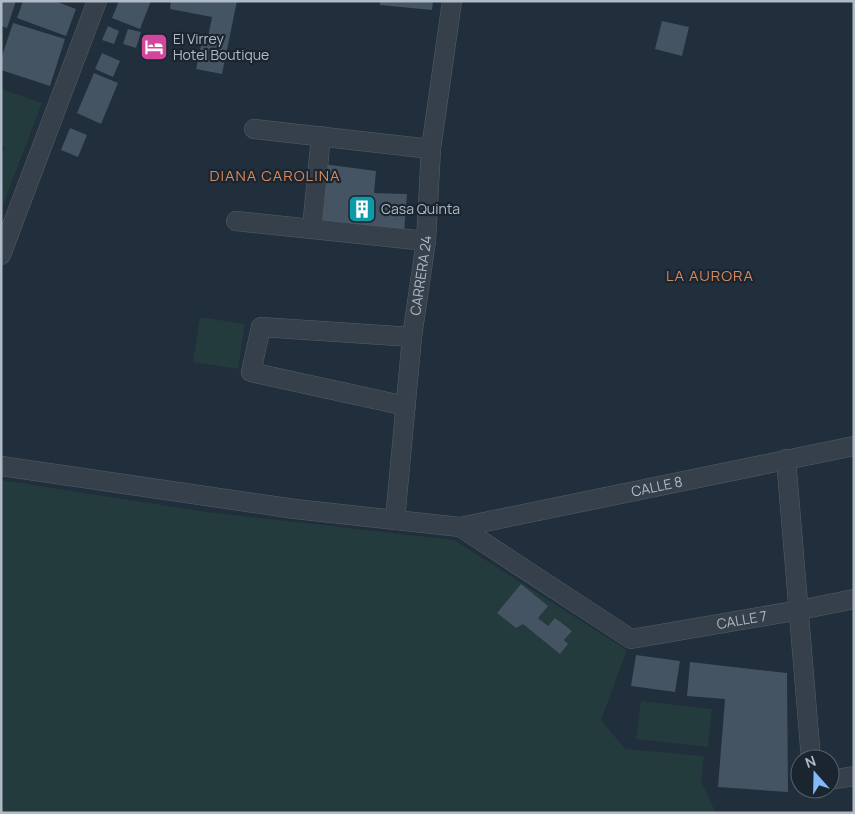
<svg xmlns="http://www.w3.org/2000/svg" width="855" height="814" viewBox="0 0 855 814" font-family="Manrope,sans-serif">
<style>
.green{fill:#233b3c}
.building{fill:#445462}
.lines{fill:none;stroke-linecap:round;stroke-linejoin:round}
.street-casing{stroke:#535e69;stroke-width:20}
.street{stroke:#35404b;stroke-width:19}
.labels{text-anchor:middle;stroke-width:4.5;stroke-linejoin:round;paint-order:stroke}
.poi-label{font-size:14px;fill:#b0bbc7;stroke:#1a2530;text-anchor:start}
.street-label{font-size:14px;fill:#b0bbc7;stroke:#1a2530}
.neighbourhood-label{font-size:15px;letter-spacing:1px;fill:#d7885c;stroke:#1a2530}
</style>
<rect width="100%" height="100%" fill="#212e3b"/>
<path class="green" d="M1,89L42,103L1,210V158L5,147L1,146Z
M200,317L245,324L238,369L193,362Z
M1,480L207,512L454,540L627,650L601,720L625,749L704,756L701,781L716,813H1Z
M641,701L712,709L708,747L636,739Z"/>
<path class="building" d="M1,1H16L7,28L1,26Z
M23,1H55L76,9L66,36L17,18Z
M119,1H151L140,29L112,18Z
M171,1H237L222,74L196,69L203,36L208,37L212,17L170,9Z
M380,1H433L432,10L380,5Z
M662,21L689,27L682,56L655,49Z
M13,23L65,39L50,86L1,70V59Z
M108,26L119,31L114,44L102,40Z
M128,29L141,32L136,48L123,44Z
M102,53L120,61L113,77L95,69Z
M94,73L118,83L101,124L77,113Z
M70,128L87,135L78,157L61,150Z
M323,164L376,171L374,193L407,194L404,233L317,224Z
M521,584L548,606L538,618L548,626L555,618L572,631L564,640L568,644L560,654L523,624L516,628L497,613Z
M636,655L680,661L675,692L631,686Z
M690,662L787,673L788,792L718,787L725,699L687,696Z"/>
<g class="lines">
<g class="street-casing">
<g id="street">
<path d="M254,129L431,149"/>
<path d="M236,221L426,241"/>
<path d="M312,228L321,136"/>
<path d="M1,255L97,1"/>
<path d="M406,406L251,372L261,327L412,337"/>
<path d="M786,459L811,759"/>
<path id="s1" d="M1,466L295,509L460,527L631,639L800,610L854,599"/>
<path id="s2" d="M395,520L412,337L426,241L431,149L452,1"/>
<path id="s3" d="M460,527L854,446"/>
<path d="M830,780L854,776"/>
</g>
</g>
<use href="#street" class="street"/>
</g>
<defs>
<g id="hotel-square" transform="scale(1.4375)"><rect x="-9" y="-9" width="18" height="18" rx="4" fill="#d1479c" stroke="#1a2530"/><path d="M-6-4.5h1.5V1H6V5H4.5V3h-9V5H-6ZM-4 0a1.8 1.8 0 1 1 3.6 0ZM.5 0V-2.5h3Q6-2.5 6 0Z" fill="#fff"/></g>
<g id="building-square" transform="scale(1.4375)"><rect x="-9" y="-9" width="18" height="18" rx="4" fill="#0f9aa8" stroke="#1a2530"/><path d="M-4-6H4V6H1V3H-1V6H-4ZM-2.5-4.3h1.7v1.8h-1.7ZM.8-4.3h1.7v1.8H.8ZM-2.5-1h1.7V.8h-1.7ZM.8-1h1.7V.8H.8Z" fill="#fff"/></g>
</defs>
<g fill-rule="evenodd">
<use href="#hotel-square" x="154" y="47"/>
<use href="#building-square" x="362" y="209"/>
</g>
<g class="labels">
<g class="poi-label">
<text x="173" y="44">El Virrey<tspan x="173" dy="16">Hotel Boutique</tspan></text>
<text x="381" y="214">Casa Quinta</text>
</g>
<g class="street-label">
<text dy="5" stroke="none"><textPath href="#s2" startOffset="246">CARRERA 24</textPath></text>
<text dy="5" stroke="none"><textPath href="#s3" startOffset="201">CALLE 8</textPath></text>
<text dy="5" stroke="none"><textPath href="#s1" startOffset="780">CALLE 7</textPath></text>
</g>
<g class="neighbourhood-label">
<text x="275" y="181">DIANA CAROLINA</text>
<text x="710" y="281">LA AURORA</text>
</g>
</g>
<rect width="855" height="814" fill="none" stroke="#b0bbc7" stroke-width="5"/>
<g transform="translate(815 774) rotate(340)"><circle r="24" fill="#1a2530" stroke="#56616c"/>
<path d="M0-4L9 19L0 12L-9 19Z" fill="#82b9fa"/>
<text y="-8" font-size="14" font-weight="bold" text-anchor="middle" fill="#b0bbc7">N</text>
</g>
</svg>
